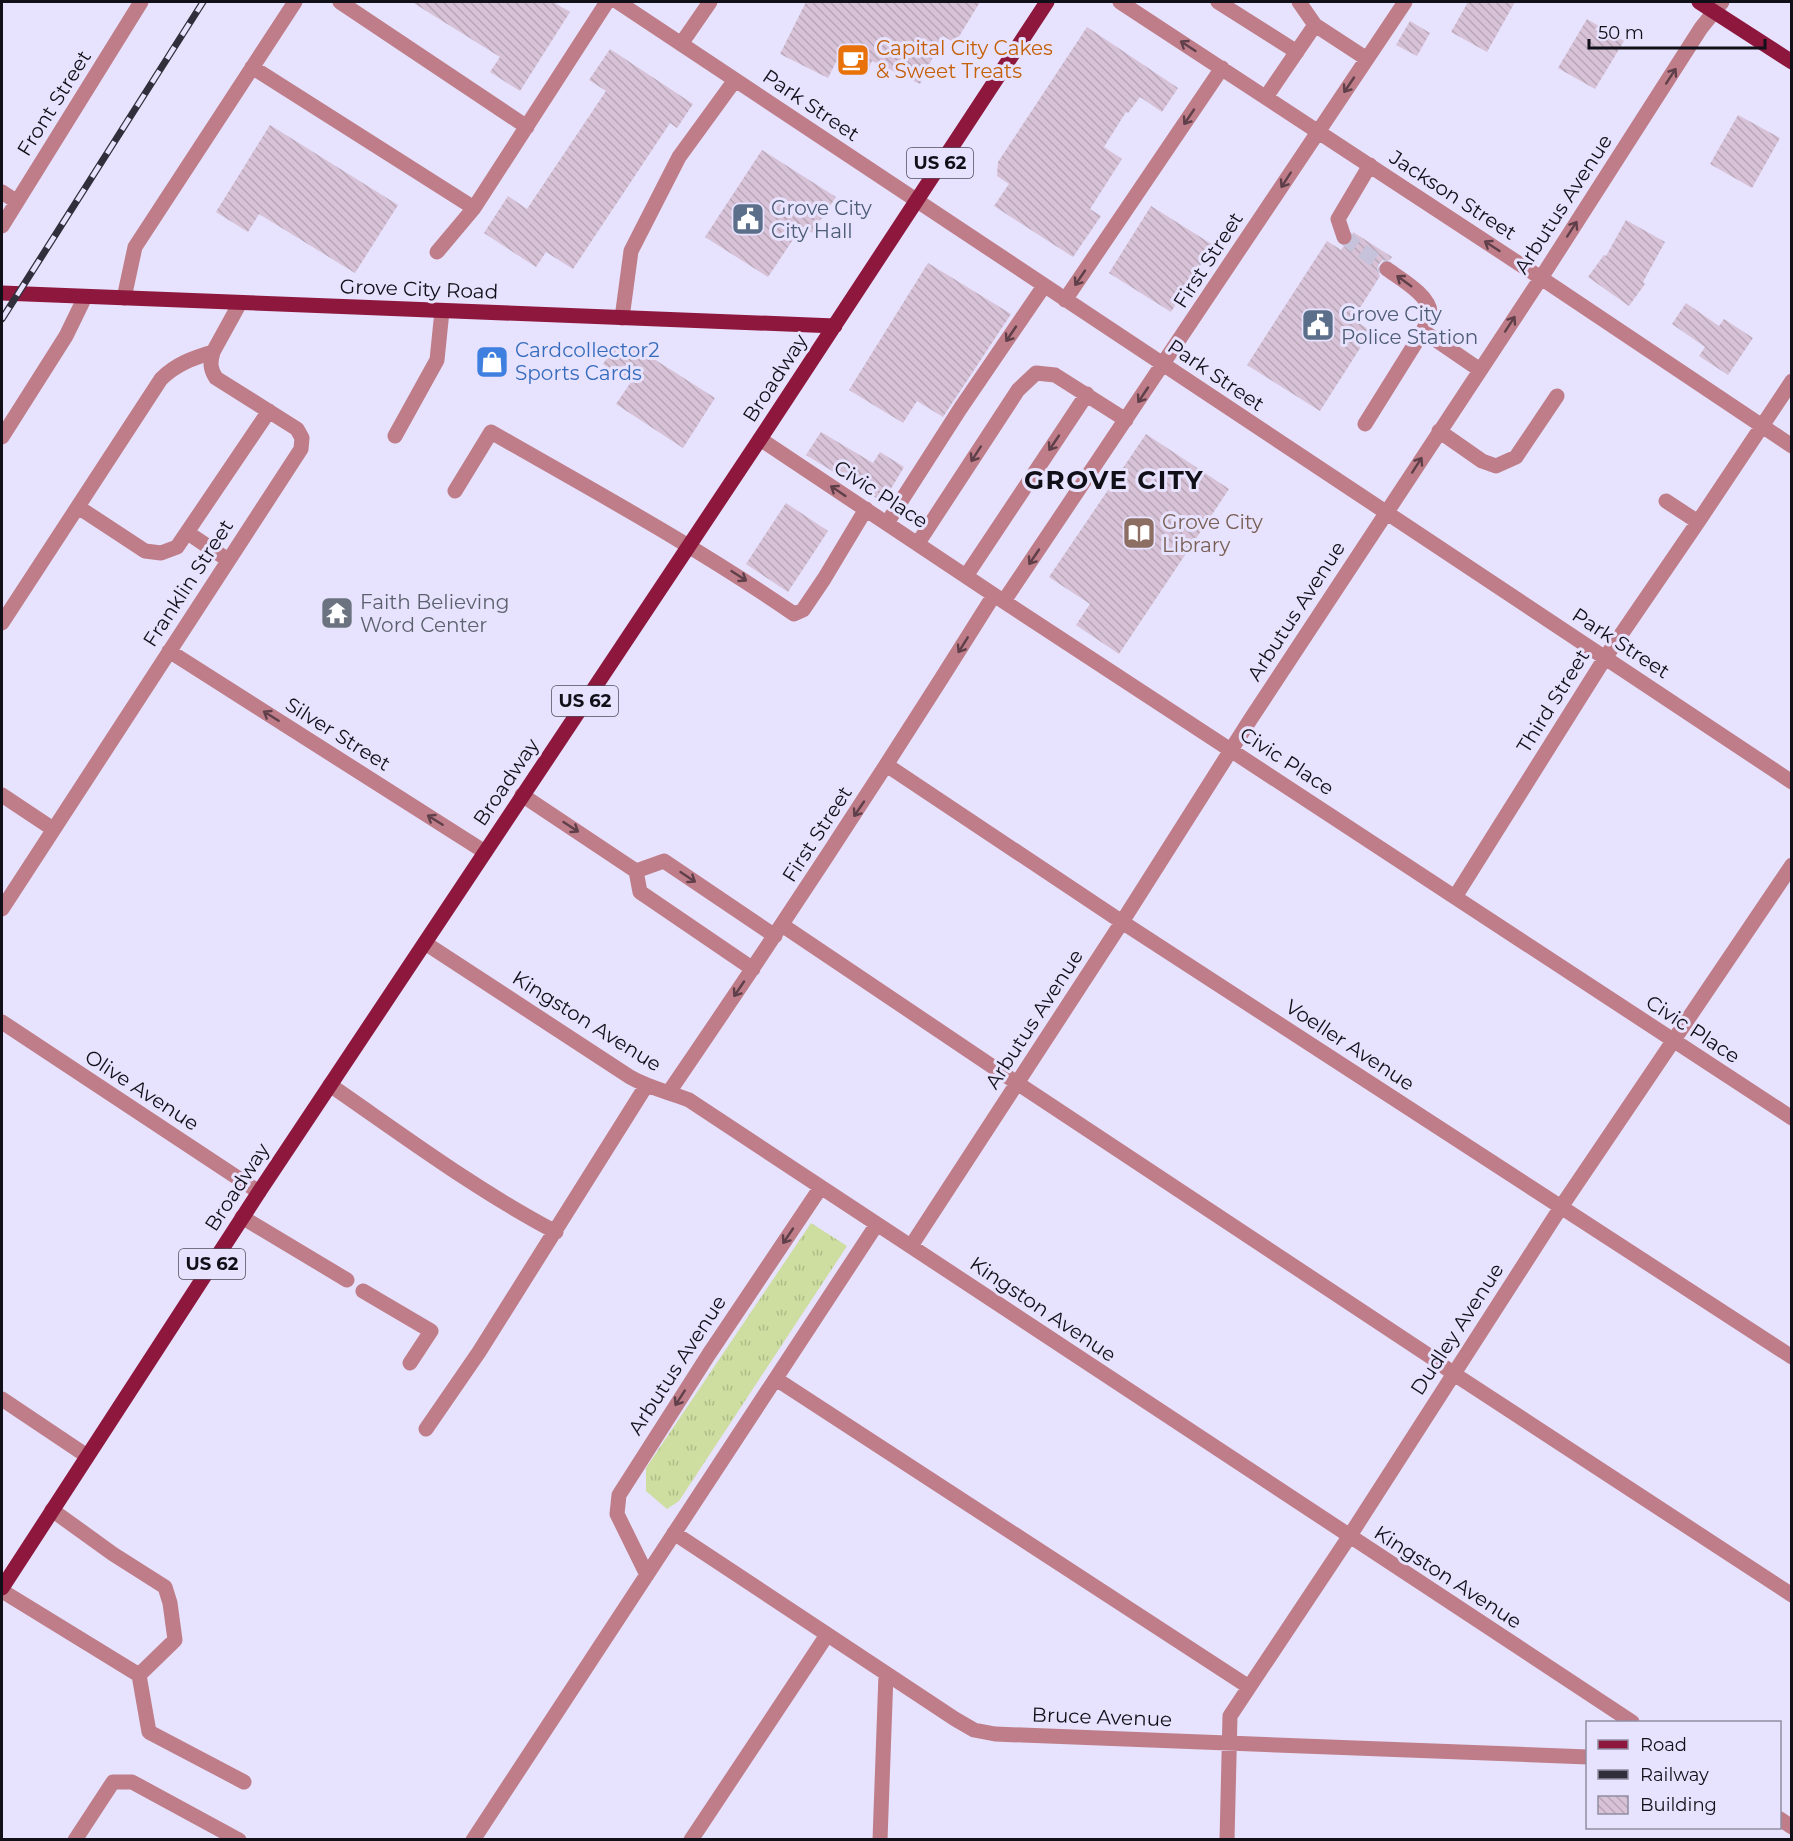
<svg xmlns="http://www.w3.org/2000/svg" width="1793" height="1841" viewBox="0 0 1793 1841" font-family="Montserrat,sans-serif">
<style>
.grass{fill:url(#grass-tufts)}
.building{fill:url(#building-back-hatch)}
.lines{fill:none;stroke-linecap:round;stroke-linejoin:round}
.minor-tunnel{stroke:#c7c2db;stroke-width:15;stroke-dasharray:15 8;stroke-linecap:butt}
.minor{stroke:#be7d88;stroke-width:15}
.major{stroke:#8d173d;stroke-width:15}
.rail-casing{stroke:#312f3b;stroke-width:7}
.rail{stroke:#e7e2fd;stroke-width:4.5;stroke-dasharray:14;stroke-linecap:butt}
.oneway{stroke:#5f404a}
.labels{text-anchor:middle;stroke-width:6;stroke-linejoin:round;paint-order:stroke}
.shield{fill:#e7e2fd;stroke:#514e5d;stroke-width:1.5}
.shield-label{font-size:18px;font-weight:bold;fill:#110f18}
.food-label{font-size:20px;fill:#c56008;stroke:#e7e2fd;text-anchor:start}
.street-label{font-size:20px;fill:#110f18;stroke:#e7e2fd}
.service-label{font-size:20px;fill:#4e5e75;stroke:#e7e2fd;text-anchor:start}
.shop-label{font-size:20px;fill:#366cbe;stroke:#e7e2fd;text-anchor:start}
.education-label{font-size:20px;fill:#785e54;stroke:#e7e2fd;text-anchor:start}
.worship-label{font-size:20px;fill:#5b616d;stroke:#e7e2fd;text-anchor:start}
.district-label{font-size:26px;font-weight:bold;letter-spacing:1.5px;fill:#110f18;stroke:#e7e2fd}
</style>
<defs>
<pattern id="grass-tufts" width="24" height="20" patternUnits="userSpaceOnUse" patternTransform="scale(1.5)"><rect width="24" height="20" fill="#cddea0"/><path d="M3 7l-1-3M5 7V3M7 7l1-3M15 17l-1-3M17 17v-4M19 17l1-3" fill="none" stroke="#afbd89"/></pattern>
<pattern id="building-back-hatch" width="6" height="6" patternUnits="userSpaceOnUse" patternTransform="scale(1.5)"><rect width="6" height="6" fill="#d7c2d7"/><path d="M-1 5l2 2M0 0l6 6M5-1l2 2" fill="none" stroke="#b8a6b8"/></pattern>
</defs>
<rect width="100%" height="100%" fill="#e7e2fd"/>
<path class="grass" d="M811,1223L847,1246L679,1501L667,1509L646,1491V1468Z"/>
<path class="building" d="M412,2H553L570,12L520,91L490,72L500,57Z
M806,2H980L955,43L943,36L920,84L872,61L868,70L839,56L828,78L780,54Z
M1468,2H1515L1487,52L1451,32Z
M1587,19L1624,41L1595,89L1558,68Z
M1410,21L1430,33L1417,56L1396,45Z
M1087,27L1178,88L1162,112L1140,97L1128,113L1126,112L1104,147L1122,159L1090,209L1101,216L1073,257L994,206L1009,184L997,176L998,162Z
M610,49L693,104L677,128L670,123L573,269L546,252L536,267L484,233L508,196L527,209L606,91L589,80Z
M1738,115L1780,138L1752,188L1710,164Z
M270,125L398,205L355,273L259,214L248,232L216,212Z
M762,150L836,197L812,233L802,226L768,277L705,237Z
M1151,206L1213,245L1171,312L1109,273Z
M1626,220L1665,242L1643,282L1645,284L1629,306L1588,277L1604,255L1606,256Z
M1353,232L1392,257L1390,260H1383L1379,264L1377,269L1380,276L1353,319L1371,331L1320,411L1247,365L1327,241L1341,250L1343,247L1352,243Z
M928,263L1011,314L943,417L917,401L903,423L849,390Z
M1686,303L1719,326L1724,319L1753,338L1728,375L1699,356L1705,347L1672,324Z
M616,343L632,345L715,398L683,448L616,404L631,382L603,364Z
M821,432L873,463L880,452L904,467L883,502L806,455Z
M1146,434L1229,489L1119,654L1076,625L1090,604L1049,577Z
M786,503L828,531L788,592L746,564Z"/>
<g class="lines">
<path class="minor-tunnel" d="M1344,237L1387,269"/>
<path class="minor" d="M340,2L527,127
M618,2L1792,782
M1120,2L1541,278L1792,446
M1218,2L1297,52
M1299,2L1315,25
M681,44L710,2
M252,67L474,208L607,2
M1266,97L1315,25L1367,59
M2,192L17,202
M2,226L141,2
M1344,237L1338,219L1370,165
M437,252L474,208
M1387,269C1399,278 1431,296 1430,313C1430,318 1425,325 1423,331
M124,298L135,247L295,2
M1065,300L1222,68
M622,318L631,251L679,157L735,80
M1365,424L1423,331L1480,370
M1439,431L1482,461L1496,466L1516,457L1557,396
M395,436L437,360L442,311
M2,437L66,336L85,297
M760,439L994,595L1792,1118
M455,491L491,432C594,491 697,547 794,614L803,610L824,579L866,509
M1666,501L1698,522
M78,507L145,551L161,553L177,547L269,411
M887,523L960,409L1044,286
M188,533L228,560
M918,543L1018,390L1036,373L1055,375L1126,420
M966,576L1087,394
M1004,601L1405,2
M2,623L161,379C176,364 193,358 213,352
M169,651L485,852
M888,766L1122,922L1792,1357
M2,795L53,829
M522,795L636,871L640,892L753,969
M636,871L664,861L775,936
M1455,897L1605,658L1698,522L1792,381
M2,909L301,449L302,438L297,429L216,378C210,369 210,363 213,352L240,303
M782,925L1017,1083L1431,1357L1454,1374L1792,1595
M425,943L630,1077C649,1088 669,1092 689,1100L1632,1722
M2,1022L259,1192
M330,1085C404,1136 476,1190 556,1232
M669,1092C781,928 889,763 994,595
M242,1217L347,1280
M911,1246L1122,922L1250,720L1541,278L1701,28L1722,2
M363,1291L431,1331L410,1363
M776,1379L1249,1687
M2,1399L87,1456
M426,1429L479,1352L646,1086
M52,1510L113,1554L165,1587L170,1603L175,1640L139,1675
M674,1533L955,1719L974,1730L995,1734L1588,1757
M647,1575L617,1514L619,1495L709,1354L821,1187
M2,1591L139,1675L149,1732L244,1782
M1780,1819L1792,1827
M75,1840L113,1782H132L239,1840
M473,1840L877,1224
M691,1840L827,1635
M880,1840L886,1674
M1227,1840L1230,1716L1349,1537L1561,1207L1792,865"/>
<path class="major" d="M1699,2L1792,62
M2,293L835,326
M2,1588L259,1192L760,439L1047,2"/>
<g class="rail-casing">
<path id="rail" d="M2,319L203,2"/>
</g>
<use href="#rail" class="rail"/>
</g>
<defs><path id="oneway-shaft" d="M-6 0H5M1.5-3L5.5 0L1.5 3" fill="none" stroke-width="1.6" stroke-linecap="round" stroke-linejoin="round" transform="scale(1.5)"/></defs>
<g class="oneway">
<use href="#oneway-shaft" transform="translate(1188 46) rotate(-147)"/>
<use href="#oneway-shaft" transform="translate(1671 76) rotate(-57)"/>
<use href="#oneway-shaft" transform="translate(1349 85) rotate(124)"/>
<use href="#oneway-shaft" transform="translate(1189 117) rotate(124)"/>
<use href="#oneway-shaft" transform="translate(1286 180) rotate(123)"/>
<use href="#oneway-shaft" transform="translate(1572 229) rotate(-57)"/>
<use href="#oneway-shaft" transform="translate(1492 246) rotate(-147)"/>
<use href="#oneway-shaft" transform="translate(1080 278) rotate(124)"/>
<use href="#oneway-shaft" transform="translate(1404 281) rotate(-144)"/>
<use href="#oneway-shaft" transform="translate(1510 324) rotate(-57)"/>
<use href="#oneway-shaft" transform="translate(1011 334) rotate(124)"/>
<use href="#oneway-shaft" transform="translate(1143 395) rotate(124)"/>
<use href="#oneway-shaft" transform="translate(1054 443) rotate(124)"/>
<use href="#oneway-shaft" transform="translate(976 454) rotate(123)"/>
<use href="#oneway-shaft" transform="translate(1417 465) rotate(-57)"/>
<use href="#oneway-shaft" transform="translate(838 491) rotate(-146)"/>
<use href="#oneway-shaft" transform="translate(1034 557) rotate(124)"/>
<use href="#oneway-shaft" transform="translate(739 576) rotate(33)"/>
<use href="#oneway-shaft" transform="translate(963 645) rotate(122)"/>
<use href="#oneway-shaft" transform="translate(271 716) rotate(-148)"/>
<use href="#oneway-shaft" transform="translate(859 809) rotate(124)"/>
<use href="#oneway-shaft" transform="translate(435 820) rotate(-148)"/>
<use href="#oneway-shaft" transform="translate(571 827) rotate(33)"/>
<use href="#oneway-shaft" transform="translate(688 877) rotate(34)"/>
<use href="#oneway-shaft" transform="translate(739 989) rotate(124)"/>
<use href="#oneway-shaft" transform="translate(788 1236) rotate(124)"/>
<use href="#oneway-shaft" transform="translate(680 1398) rotate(123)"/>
</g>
<defs>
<g id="cafe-square" transform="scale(1.725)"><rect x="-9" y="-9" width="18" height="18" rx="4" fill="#e8710a" stroke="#e7e2fd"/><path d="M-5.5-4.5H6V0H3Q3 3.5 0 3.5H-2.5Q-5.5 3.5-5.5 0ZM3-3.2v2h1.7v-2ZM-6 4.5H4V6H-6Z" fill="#fff"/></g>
<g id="civic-square" transform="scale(1.725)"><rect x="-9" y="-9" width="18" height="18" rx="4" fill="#5c6f8a" stroke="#e7e2fd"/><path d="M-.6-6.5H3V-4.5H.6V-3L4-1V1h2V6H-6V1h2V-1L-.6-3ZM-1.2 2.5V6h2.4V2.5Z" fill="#fff"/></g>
<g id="shop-square" transform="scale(1.725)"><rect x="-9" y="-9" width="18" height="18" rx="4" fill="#3f7fe0" stroke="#e7e2fd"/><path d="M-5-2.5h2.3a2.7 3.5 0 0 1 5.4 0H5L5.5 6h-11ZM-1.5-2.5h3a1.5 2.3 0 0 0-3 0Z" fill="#fff"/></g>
<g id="library-square" transform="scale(1.725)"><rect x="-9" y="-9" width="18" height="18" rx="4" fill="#8d6e63" stroke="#e7e2fd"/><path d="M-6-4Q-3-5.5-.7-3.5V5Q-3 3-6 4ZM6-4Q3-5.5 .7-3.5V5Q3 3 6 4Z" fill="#fff"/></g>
<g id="temple-square" transform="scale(1.725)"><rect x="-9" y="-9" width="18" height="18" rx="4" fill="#6b7280" stroke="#e7e2fd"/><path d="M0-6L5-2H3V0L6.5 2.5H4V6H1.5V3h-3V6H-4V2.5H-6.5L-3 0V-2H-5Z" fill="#fff"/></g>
</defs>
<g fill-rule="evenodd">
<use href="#cafe-square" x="853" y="60"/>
<use href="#civic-square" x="748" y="219"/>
<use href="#civic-square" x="1318" y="325"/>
<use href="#shop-square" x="492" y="362"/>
<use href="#library-square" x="1139" y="533"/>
<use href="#temple-square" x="337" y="613"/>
</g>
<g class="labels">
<g class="shield">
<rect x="907" y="148" width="66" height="30" rx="4.5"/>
<rect x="552" y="686" width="66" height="30" rx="4.5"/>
<rect x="179" y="1249" width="66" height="30" rx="4.5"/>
</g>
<g class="shield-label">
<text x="940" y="169">US 62</text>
<text x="585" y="707">US 62</text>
<text x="212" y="1270">US 62</text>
</g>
<g class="food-label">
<text x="876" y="55">Capital City Cakes<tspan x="876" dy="23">&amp; Sweet Treats</tspan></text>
</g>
<g class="street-label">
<text transform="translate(54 103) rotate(-58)" y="7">Front Street</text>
<text transform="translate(811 105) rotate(34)" y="7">Park Street</text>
<text transform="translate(1453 195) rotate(33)" y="7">Jackson Street</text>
<text transform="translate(1563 204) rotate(-57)" y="7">Arbutus Avenue</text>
<text transform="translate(1208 260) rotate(-57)" y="7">First Street</text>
<text transform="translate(419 289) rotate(2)" y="7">Grove City Road</text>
<text transform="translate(1216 375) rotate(34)" y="7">Park Street</text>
<text transform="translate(775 378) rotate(-57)" y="7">Broadway</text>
<text transform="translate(881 494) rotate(33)" y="7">Civic Place</text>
<text transform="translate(188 583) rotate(-57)" y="7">Franklin Street</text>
<text transform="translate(1296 611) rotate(-57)" y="7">Arbutus Avenue</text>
<text transform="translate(1621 643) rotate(33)" y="7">Park Street</text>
<text transform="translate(1553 701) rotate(-58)" y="7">Third Street</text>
<text transform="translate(338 734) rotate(32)" y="7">Silver Street</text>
<text transform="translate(1287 761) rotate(33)" y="7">Civic Place</text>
<text transform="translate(506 782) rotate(-56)" y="7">Broadway</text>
<text transform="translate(817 834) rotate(-57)" y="7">First Street</text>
<text transform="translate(1034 1019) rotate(-57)" y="7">Arbutus Avenue</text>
<text transform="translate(587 1021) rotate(32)" y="7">Kingston Avenue</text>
<text transform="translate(1693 1029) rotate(33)" y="7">Civic Place</text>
<text transform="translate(1350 1045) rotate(33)" y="7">Voeller Avenue</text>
<text transform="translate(142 1090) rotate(33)" y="7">Olive Avenue</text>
<text transform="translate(237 1187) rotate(-57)" y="7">Broadway</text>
<text transform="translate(1043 1309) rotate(34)" y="7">Kingston Avenue</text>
<text transform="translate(1457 1329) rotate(-57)" y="7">Dudley Avenue</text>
<text transform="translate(677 1365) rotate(-57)" y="7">Arbutus Avenue</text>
<text transform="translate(1448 1577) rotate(33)" y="7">Kingston Avenue</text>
<text transform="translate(1102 1717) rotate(2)" y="7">Bruce Avenue</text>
</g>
<g class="service-label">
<text x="771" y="215">Grove City<tspan x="771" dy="23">City Hall</tspan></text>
<text x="1341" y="321">Grove City<tspan x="1341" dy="23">Police Station</tspan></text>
</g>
<g class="shop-label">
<text x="515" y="357">Cardcollector2<tspan x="515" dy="23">Sports Cards</tspan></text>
</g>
<g class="education-label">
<text x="1162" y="529">Grove City<tspan x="1162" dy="23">Library</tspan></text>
</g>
<g class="worship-label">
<text x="360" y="609">Faith Believing<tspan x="360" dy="23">Word Center</tspan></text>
</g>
<g class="district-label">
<text x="1114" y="489">GROVE CITY</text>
</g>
</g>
<rect width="1793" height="1841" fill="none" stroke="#110f18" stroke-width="6"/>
<rect x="1586" y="1721" width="195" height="108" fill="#e7e2fd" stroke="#918ea1" stroke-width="1.5"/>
<rect x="1598" y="1740" width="30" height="9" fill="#8d173d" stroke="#918ea1" stroke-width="1.5"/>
<text x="1640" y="1751" font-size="18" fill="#110f18">Road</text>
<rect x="1598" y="1770" width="30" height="9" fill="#312f3b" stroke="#918ea1" stroke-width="1.5"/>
<text x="1640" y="1781" font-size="18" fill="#110f18">Railway</text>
<rect x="1598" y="1796" width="30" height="18" fill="url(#building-back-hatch)" stroke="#918ea1" stroke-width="1.5"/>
<text x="1640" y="1811" font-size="18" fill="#110f18">Building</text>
<path d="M1589 39v9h176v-9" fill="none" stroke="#110f18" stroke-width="3"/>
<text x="1598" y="39" font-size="18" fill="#110f18" stroke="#e7e2fd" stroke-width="4.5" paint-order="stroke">50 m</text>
</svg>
